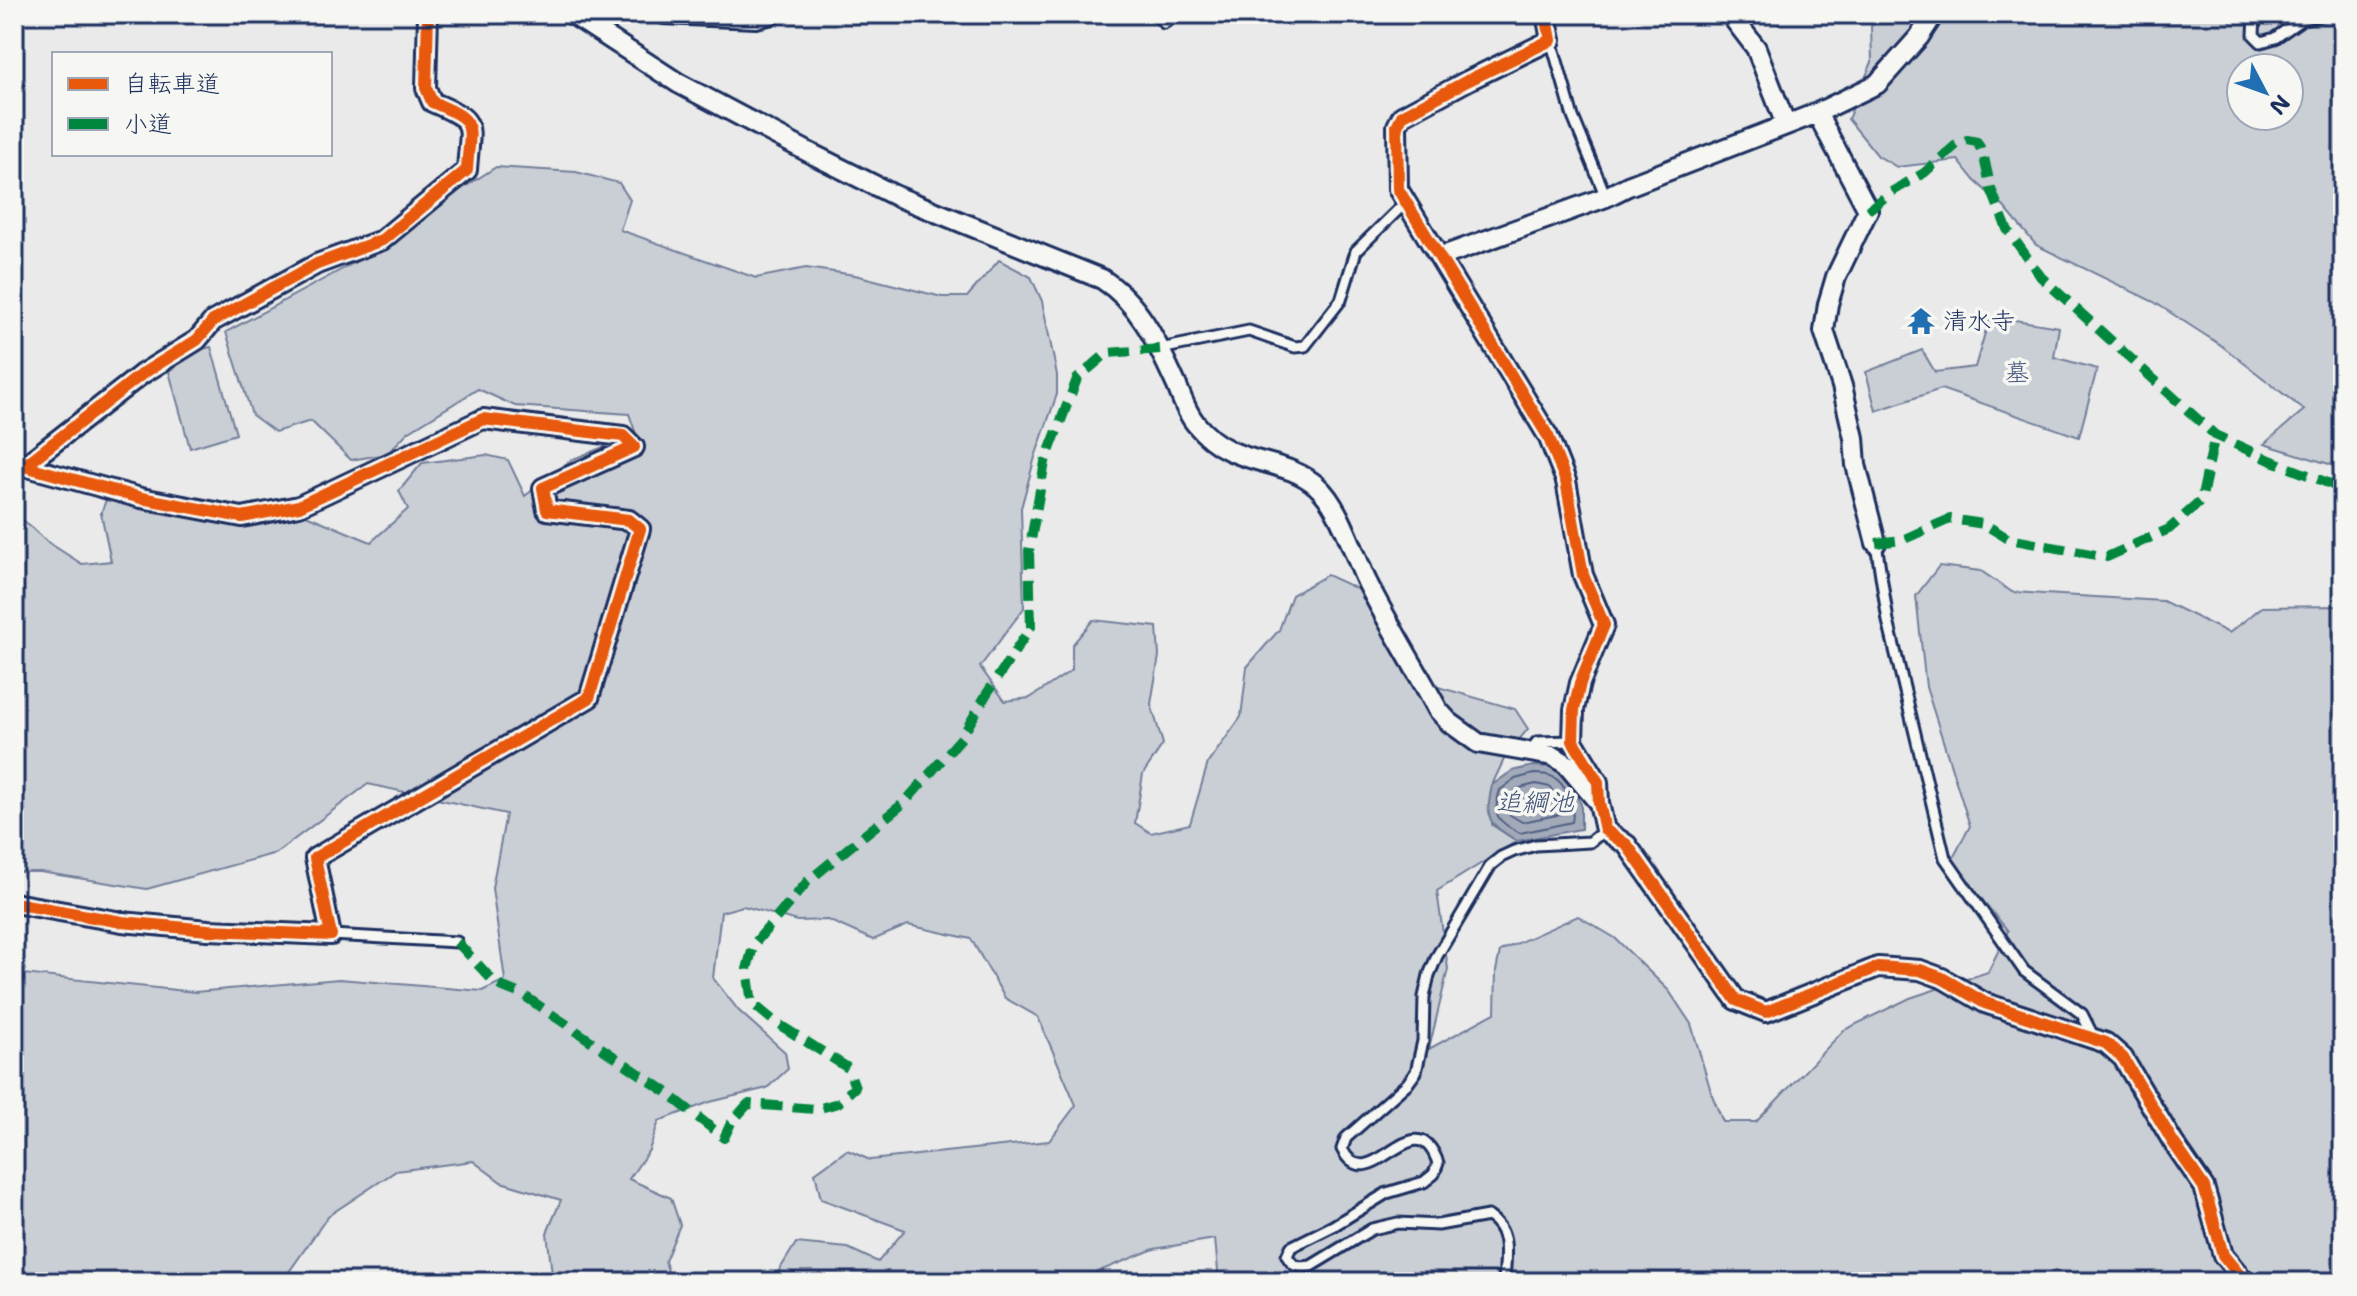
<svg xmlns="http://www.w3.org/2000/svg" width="2357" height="1296" viewBox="0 0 2357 1296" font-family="'Shantell Sans','Klee One',sans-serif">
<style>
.green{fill:#caced5;stroke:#727e9a;stroke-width:2;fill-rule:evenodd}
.water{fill:#a2aaba;stroke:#6c7995;stroke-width:2}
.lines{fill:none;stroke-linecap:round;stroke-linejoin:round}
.shore{stroke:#516083;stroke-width:2}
.lane-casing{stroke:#1b2f5e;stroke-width:15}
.street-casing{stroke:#1b2f5e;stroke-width:24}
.lane{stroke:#f6f6f2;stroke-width:9}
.street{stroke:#f6f6f2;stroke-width:18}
.quiet{stroke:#00873e;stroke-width:10;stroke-dasharray:20 10;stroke-linecap:butt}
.cycleway-casing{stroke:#f6f6f2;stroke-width:17}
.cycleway{stroke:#e8590c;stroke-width:12}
.labels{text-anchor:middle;stroke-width:7;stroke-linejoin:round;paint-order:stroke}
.poi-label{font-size:24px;fill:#1b2f5e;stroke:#f6f6f2;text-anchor:start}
.park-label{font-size:24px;fill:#47577c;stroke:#f6f6f2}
.water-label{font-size:26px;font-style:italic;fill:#44547a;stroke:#f6f6f2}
</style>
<rect width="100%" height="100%" fill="#e9eae9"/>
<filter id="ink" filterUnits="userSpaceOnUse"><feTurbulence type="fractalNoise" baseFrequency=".0125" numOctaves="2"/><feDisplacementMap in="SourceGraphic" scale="16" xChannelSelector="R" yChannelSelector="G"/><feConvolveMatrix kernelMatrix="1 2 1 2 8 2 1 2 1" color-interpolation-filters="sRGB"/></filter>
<g filter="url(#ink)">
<path class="green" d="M1891,14H2343V471L2329,464L2264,444L2304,410L2222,346L2154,302L2036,245L2004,207L1974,180L1958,160L1897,167L1878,156L1848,119L1872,62L1871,26ZM2241,68H2289V116H2241Z
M496,167L576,172L619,183L630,200L620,230L756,278L806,268L855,275L942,297H967L999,260L1031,277L1042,301L1057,375V394L1035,457L1021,508L1024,608L980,667L1005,701L1030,698L1072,670V645L1093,620L1157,627L1159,656L1151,704L1163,744L1143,774L1135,823L1151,833L1190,824L1208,763L1241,717L1247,667L1279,630L1292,595L1327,575L1364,592L1417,681L1515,709L1528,729L1506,755L1492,785V825L1517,841L1437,891L1448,969L1429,1049L1495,1013L1496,971L1500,951L1578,916L1615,938L1669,991L1691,1024L1712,1095L1723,1122H1756L1844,1030L1910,998L1988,972L2008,931L1951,862L1970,826L1926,687L1916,596L1939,566L1981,571L2012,592L2163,601L2229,633L2262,607L2343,606V1282H1219L1215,1239L1154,1249L1072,1282H772L796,1243L848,1248L878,1262L905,1230L821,1199L815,1173L847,1150L870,1160L1049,1141L1076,1105L1038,1017L1005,998L971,939L908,925L873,940L828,920L797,921L743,906L721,912L713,978L739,1011L785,1052L788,1069L767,1088L710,1102L659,1121L649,1150L629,1179L671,1198L680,1225L665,1261L671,1282H553L547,1233L561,1200L501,1182L473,1161L396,1171L328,1216L282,1282H14V973L195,992L339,979L482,991L505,980L492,888L506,814L368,784L276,853L147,889L40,872H14V520L22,519L46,541L82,564L111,561L101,513L108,495L211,522H255L306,515L371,542L408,509L399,491L422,463L486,455L508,460L525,496L571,460L636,434L629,414L515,406L478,389L408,432L387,454L351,460L311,421L275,432L252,415L226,332L387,245L443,201Z
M1990,316L2059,327L2054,357L2097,369L2079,437L1941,389L1876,411L1866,372L1922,350L1935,372L1975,367Z
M211,347L236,434L190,448L168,368L193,351Z"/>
<path class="water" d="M1533,766L1554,767L1564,775L1581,804V829L1517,841C1487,822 1485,821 1492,785L1512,771Z"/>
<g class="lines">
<path class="shore" d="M1534,774C1540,774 1548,774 1553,777C1567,784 1575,809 1572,822L1520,833C1496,820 1492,816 1500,790L1515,779Z
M1536,784L1550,787L1563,809L1562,814L1522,822L1507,813L1509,795L1520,788Z"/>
<g class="lane-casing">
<path id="lane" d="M1156,14L1164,23L1178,14
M2255,14L2254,35L2261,42L2275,38L2302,19L2325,14
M1551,40L1573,117L1606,197
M1160,349L1249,331L1295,347L1305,346L1341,300L1356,251L1405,203
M1876,543L1888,621L1945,858L2024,971L2082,1014L2093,1036
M1529,752L1537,742L1573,741
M331,935L457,942
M1504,1282C1505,1257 1512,1231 1488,1216L1438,1225L1398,1223L1372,1229L1311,1266C1298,1268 1293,1267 1287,1256L1291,1247L1333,1226L1387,1193L1424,1182L1434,1174L1438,1163C1415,1096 1369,1203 1342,1149L1346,1138L1408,1083L1416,1072L1423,1041L1424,997L1429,975L1437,956L1491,865L1501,857L1514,851L1536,845L1590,842L1605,830"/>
</g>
<g class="street-casing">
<path id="street" d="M572,14L678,83L812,154L896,196L1102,279C1141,304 1158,345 1177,386C1182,399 1187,413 1196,424C1232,469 1282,455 1317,486C1340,506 1354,555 1367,582C1389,626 1415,667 1438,710L1449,722L1478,743L1553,756L1566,764L1599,803
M664,14L756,18L772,14
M1546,14L1551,40L1467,81L1402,116L1397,126L1398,189L1548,436L1566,481L1583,575L1604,625L1580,683L1574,710L1573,741L1598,782L1599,803L1605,830L1627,845L1736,1000L1766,1012L1878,967L1920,970L1942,978L1985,1003L2106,1043L2123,1058L2173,1142L2204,1187L2223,1255L2245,1282
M1730,14L1756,48L1786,125
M1817,113L1877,84L1919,37L1934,14
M1440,257L1606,197L1628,186L1817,113L1868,210L1836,277L1828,304L1824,331L1842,386L1854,438L1856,465L1876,543
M14,903L122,922L208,930L331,935L315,858L589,698L640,529L629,520L547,510L543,488L634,447L623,436L483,419L299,506L242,517L141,498L24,466L142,374L197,340L213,321L317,264L382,240L467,170C470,121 479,122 432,102L426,88L428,14"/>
</g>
<use href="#lane" class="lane"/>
<use href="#street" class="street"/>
<path class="quiet" d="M1868,210L1893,191L1924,173L1956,145L1967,140L1977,142L1983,153L1991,189L2007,229L2041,277L2215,435L2270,460L2343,489
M1876,543L1902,540L1950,519L1984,524L2009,539L2107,557L2169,529L2201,501L2215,435
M457,942L496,984L523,995L665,1091L724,1138L731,1123L748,1104L817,1109L838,1103L855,1087L848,1068L775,1022L752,1003L747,969L754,944L808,881L905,802L962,737L986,695L1031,627L1029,551L1045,462L1077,379L1107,353L1160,349"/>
<g class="cycleway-casing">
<path id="cycleway" d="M1546,14L1551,40L1467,81L1402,116L1397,126L1398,189L1548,436L1566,481L1583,575L1604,625L1580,683L1574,710L1573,741L1598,782L1599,803L1605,830L1627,845L1736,1000L1766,1012L1878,967L1920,970L1942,978L1985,1003L2106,1043L2123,1058L2173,1142L2204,1187L2223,1255L2245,1282
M14,903L122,922L208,930L331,935L315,858L589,698L640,529L629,520L547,510L543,488L634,447L623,436L483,419L299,506L242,517L141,498L24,466L142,374L197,340L213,321L317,264L382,240L467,170C470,121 479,122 432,102L426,88L428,14"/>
</g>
<use href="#cycleway" class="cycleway"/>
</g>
</g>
<defs>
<g id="temple-bare" transform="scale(2.16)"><path d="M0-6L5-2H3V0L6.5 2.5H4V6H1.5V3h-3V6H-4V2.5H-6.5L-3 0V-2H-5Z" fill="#1f6fb2" stroke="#f6f6f2" stroke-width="2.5" paint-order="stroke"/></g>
</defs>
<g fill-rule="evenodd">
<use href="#temple-bare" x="1921" y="321"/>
</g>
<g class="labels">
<g class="poi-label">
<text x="1943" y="329">清水寺</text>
</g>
<g class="park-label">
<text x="2017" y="380">墓</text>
</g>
<g class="water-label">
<text x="1535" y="811">追綱池</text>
</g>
</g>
<rect width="2357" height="1296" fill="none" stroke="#f6f6f2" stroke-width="48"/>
<rect x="24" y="24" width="2309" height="1248" fill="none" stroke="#1b2f5e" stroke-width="3" filter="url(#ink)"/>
<rect x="52" y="52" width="280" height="104" fill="#f6f6f2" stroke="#9ea6b7" stroke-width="2"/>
<rect x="68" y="78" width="40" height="12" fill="#e8590c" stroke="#9ea6b7" stroke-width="2"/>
<text x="124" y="92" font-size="24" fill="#1b2f5e">自転車道</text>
<rect x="68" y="118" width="40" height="12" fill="#00873e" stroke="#9ea6b7" stroke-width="2"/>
<text x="124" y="132" font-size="24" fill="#1b2f5e">小道</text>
<g transform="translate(2265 92) rotate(131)"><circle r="38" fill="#f6f6f2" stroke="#9ea6b7" stroke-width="2"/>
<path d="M0-6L14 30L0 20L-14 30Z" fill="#1f6fb2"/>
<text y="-12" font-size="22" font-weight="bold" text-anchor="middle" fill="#1b2f5e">N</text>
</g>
</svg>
